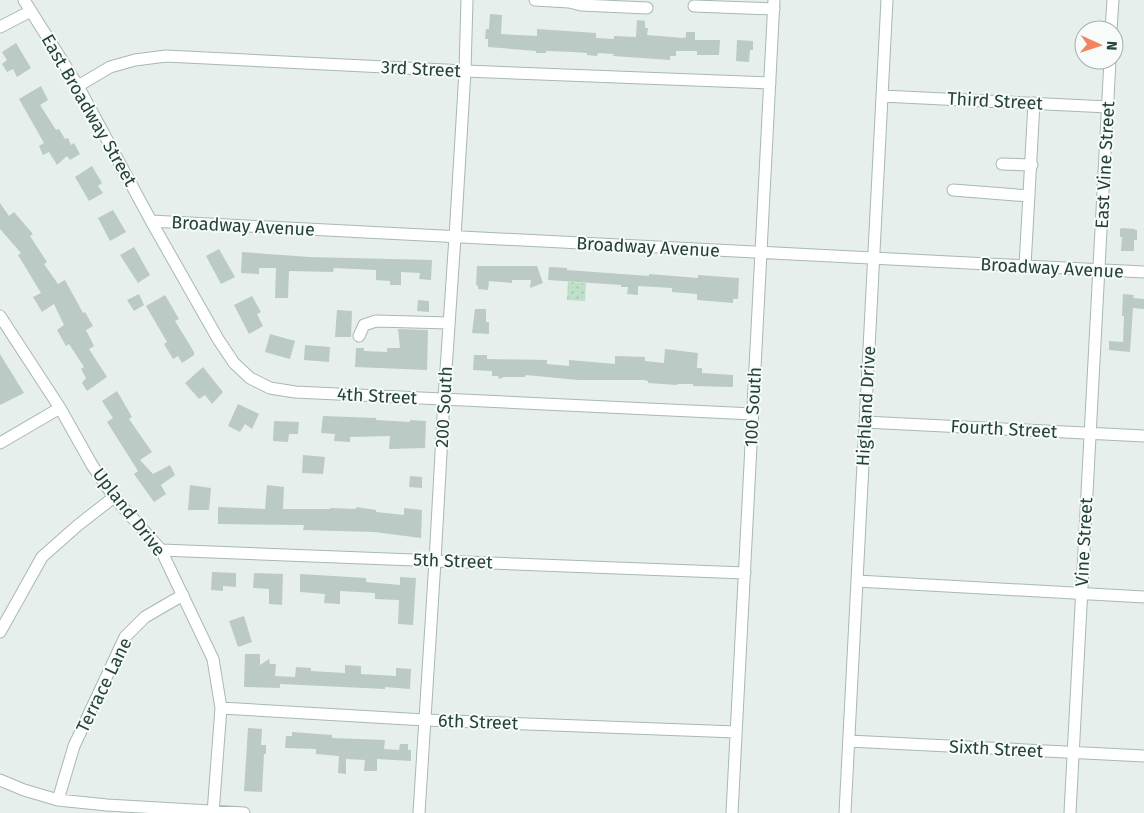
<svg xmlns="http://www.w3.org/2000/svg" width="1144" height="813" viewBox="0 0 1144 813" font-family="'Fira Sans',sans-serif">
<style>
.grass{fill:url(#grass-dots)}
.building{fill:#bbcac4}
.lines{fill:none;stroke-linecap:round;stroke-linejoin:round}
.minor-casing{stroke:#a8b8b2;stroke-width:13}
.minor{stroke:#fff;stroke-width:11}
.labels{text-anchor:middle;stroke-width:4;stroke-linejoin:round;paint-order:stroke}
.street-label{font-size:18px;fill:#24423a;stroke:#f7fbf9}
</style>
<defs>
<pattern id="grass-dots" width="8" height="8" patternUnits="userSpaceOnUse" patternTransform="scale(1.25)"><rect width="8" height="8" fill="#bfe0c8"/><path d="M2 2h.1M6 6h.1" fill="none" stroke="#a4c1ad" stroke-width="1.8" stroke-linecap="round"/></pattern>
</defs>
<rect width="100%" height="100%" fill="#e6efeb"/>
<path class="grass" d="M568,282L586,283L585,301L567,300Z"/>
<path class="building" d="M490,14L502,15L501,34L537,36V29L596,33V38L614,39V36L636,37L637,20L645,21V28H648L647,35L683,38L686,37V32H695V40H720L719,55H697V51H676V56H670V60L613,56L614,54L598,53L597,56L587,55V53L574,52L546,51V53H536V51L488,47V39H485L486,29H489Z
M737,40L753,41V50H750L749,62L736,61Z
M16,43L31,68L17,77L13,69L7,72L2,64L7,60L2,52Z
M41,86L48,100L40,105L56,130L59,129L65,139L68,138L71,145L74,143L80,154L70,160L67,156L57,165L49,152L43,155L39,146L44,143L19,99Z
M92,166L102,183L98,186L103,193L89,201L75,177Z
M0,203L9,216L14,212L33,234L30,236L47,262L44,264L58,284L65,280L83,313L85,312L93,326L86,330L94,346L89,349L107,377L87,391L82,383L86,378L81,369L84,367L69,344L66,346L57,330L64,325L54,304L42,312L33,297L41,293L18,255L21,253L0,229Z
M113,210L126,232L110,241L98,218Z
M1122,228L1135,229V230H1137V240H1134V251H1121L1122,237H1120V229Z
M134,247L150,275L138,283L120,255Z
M219,249L235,277L221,284L206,256Z
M242,252L309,257L432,260L431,280L419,279L420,273L401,272V285H390V281L376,280V270L334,268L333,272L289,271L288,298H275L276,268H259V274L241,273Z
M477,266H537L543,283L530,288L531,280H512V283L489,281L488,290L478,289V286L476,285Z
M549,267L567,268V270L649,276V274L698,278V275L739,278L738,299H733V303L697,300V294L672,292V288L638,286V295L627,294L628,287H621V285L548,280Z
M139,294L144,305L134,311L127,300Z
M1123,294L1134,295L1133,298L1144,299V309L1133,308L1130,352L1109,350V341L1123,342L1124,316H1122Z
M165,295L179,319L175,321L194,352V355L182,363L178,356L173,359L164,344L167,342L146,306Z
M252,296L261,312L257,314L263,326L249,334L234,305Z
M418,300L429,301V312L417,311Z
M475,309H486V322H489V334L472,333Z
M337,310L352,311L351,337H335Z
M398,329L428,330L427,370L355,367L356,348H364V351L387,352V348H400Z
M270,334L295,341L290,359L265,352Z
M305,345L330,347L329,362L304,360Z
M665,349L698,353L697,368H702V373L733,375V387L693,386V384H677V385L648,383V381L644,380H578L526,375L525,377H504L499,379L498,376H492V371L473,370L474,355H487V359L547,360V364L569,366V360L615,364V356L645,357V361L664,363Z
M0,354L24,393L0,405Z
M203,367L223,392L212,404L205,395L199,399L185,383Z
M117,391L132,417L129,419L152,452L140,460L153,474L170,465L175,475L161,485L166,494L154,502L134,474L138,471L107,422L113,418L102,401Z
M238,404L259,414L252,429L245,424L240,432L228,426Z
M323,416L376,418V420L410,422V420L426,421L425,448L389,449L390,436L350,437V442L334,441L335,434L321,433Z
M274,421L299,422L298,434H289L288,442L273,441Z
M303,455L325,457L323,474L302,473Z
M410,476L422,477V488L409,487Z
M190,485L211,488L209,510H188Z
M267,485L284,487L283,509H330V508L356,509V507L376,510V512L404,515V508L422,510L421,538L374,532L303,530L304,525L218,524V507L265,509Z
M212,572L236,573V587L223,586V591L211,590Z
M254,573L283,574L282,605L269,604V589L253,588Z
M300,574L366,578V582L400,585V577L416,578L413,625L398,624L399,600L375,599V593L340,591V604L324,603L325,594L300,592Z
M244,616L252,642L238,647L229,621Z
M245,654H260V665L269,659L270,664H276L275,676L295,677L296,667L311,668V671L345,673V665L361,666V674L396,676V668L411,669L410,689L385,687V689L280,684V688L244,687Z
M248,728L262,729L261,745H266V754H264L262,792L244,791Z
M292,732L332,735V738L385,740L384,749L399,750L400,744H408V750H411V761L377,759V771H364L365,760L346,759V774L338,773L339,756L316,754V749L285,748L286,736H292Z"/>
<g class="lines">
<g class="minor-casing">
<path id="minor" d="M24,0L78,86L151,221L218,339L234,363L250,378L270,388L295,392L753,414
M535,0L569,2L581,5L647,8
M694,6L774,9
M0,27L31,11
M1111,30L1113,0
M78,86L110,67L135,60L166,56L465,71L770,83
M882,96L1108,107
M1002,164L1032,165
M953,190L1029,196
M151,221L1144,272
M1025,266L1034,103
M0,316L60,408L92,465L114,497L161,550L213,659L221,708L213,813
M359,336L364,325L376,321L449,323
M865,422L1144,436
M0,443L60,408
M161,550L745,573
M857,581L1144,597
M0,632L42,557L77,526L114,497
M221,708L425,720L736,732
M849,741L1144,756
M0,780L24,790L58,800L107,805L244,813
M58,800L74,746L125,637L145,617L183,595
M419,813L435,561L444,399L455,237L465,71L467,0
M732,813L774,0
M845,813L887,0
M1070,813L1110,60"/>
</g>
<use href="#minor" class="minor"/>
</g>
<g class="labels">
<g class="street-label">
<text transform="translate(421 69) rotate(3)" y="6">3rd Street</text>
<text transform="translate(995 101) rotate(3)" y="6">Third Street</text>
<text transform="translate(89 110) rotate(60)" y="6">East Broadway Street</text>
<text transform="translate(1105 165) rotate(-87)" y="6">East Vine Street</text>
<text transform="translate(243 226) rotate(3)" y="6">Broadway Avenue</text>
<text transform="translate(648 247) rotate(3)" y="6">Broadway Avenue</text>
<text transform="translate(1052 268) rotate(3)" y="6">Broadway Avenue</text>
<text transform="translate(377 396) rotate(3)" y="6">4th Street</text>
<text transform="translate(866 406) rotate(-87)" y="6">Highland Drive</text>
<text transform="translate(444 407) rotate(-87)" y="6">200 South</text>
<text transform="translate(753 407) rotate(-87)" y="6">100 South</text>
<text transform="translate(1004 429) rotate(3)" y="6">Fourth Street</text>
<text transform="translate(129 512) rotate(52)" y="6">Upland Drive</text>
<text transform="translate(1084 542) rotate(-87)" y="6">Vine Street</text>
<text transform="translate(453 561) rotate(2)" y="6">5th Street</text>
<text transform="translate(104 685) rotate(-64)" y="6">Terrace Lane</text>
<text transform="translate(478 722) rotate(2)" y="6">6th Street</text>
<text transform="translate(996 749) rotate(3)" y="6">Sixth Street</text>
</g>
</g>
<g transform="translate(1099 45) rotate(93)"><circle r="24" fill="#f7fbf9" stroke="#a3b1ad"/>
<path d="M0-4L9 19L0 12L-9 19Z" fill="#f4845f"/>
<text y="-8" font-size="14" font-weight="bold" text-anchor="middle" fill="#24423a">N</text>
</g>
</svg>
